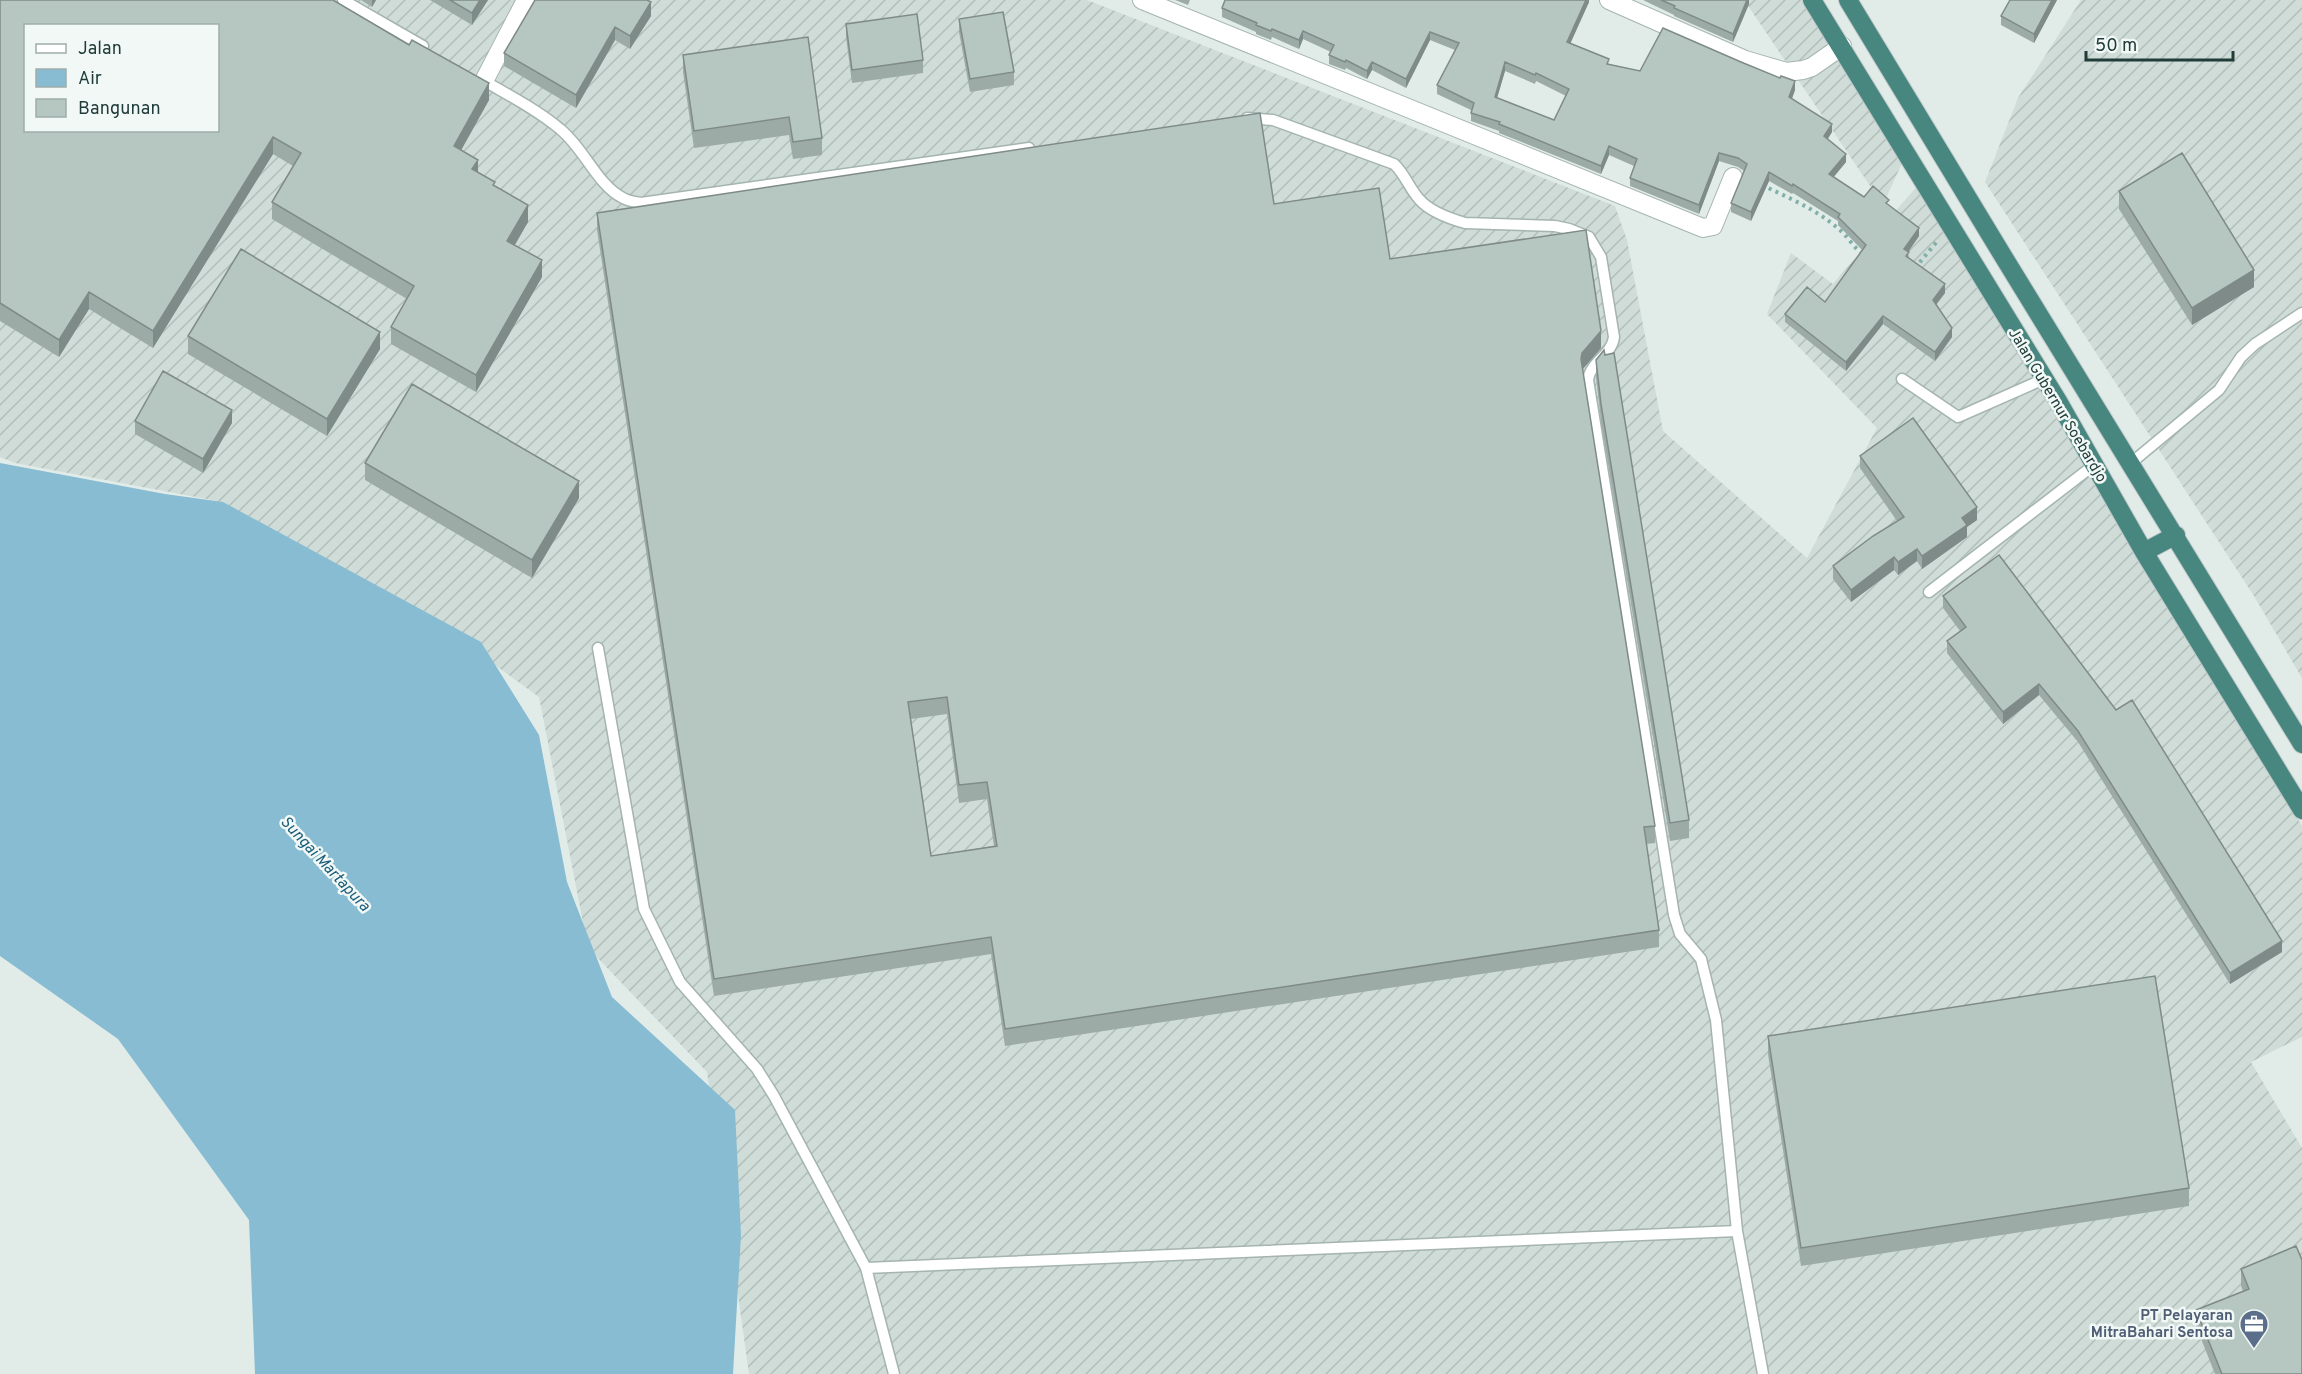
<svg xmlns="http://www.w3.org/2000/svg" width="2302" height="1374" viewBox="0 0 2302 1374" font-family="Overpass,sans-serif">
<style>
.industrial{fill:url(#industrial-furrows);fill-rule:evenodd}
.water{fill:#88bcd3}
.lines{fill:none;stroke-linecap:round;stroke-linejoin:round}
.service-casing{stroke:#a4b4b1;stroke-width:13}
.minor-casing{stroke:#a4b4b1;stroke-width:20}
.trunk-casing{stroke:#c1c9c8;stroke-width:20}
.path{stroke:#81b0a8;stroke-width:4;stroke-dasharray:3 4.5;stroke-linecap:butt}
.service{stroke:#fff;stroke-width:10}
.minor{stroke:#fff;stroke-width:18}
.trunk{stroke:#488680;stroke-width:18}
.wall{fill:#9daba7;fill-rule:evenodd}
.shaded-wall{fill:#7f8b88}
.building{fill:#b6c7c2;stroke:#7f8b88;stroke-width:1.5;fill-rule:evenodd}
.labels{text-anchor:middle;stroke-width:5;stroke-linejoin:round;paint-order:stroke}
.street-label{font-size:15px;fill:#213d3a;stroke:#f2f8f6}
.service-label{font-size:15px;font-weight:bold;fill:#4e5e75;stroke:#f2f8f6;text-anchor:end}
.water-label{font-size:16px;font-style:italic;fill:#1a5d7b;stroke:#f2f8f6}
</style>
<defs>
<pattern id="industrial-furrows" width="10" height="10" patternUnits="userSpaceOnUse" patternTransform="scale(1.5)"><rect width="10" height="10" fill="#cfdcd8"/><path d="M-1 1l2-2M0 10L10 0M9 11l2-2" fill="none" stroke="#b1beba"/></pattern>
</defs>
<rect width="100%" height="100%" fill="#e1ece9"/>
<path class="industrial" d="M0,0H1087L1615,206L1627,240L1663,431L1807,558L1877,428L1767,314L1791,253L1833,284L1918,185L2072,436L2302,826V1037L2251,1062L2302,1148V1374H749L707,1072L588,948L539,697L434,621L217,501L15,463L0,457ZM26,26H218V130H26Z
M1744,0H1803L1902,163L1883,205Z
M2081,0H2302V678L2254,596L1985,182L2018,98Z"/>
<path class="water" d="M0,463L165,494L223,502L481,642L539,735L567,882L612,997L735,1110L741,1235L733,1374H255L249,1220L118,1039L0,956Z"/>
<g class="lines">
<g class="service-casing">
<path id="service" d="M343,0L423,46
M481,79C508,95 536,109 560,129C584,148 597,185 623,198C628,201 635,202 641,203L1029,148
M1247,118L1273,120L1394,164C1405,174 1409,188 1419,199C1429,211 1451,219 1465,223L1555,226L1569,229L1589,237L1601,257L1614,337C1612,355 1590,362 1588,380L1674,915L1680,934L1701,959L1716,1020L1737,1231L1763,1374
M1902,379L1958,417L2044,379
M2131,463L2219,390L2241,357L2255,344L2302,313
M1929,592L2094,465
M598,648L644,909L680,982L757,1069L774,1096L866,1268L894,1374
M866,1268L1737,1231"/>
</g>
<g class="minor-casing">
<path id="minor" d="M1142,0L1703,228L1713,226L1733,177
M1609,0L1745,60L1786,72L1803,70L1812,67L1842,46
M484,81L526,0"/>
</g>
<g class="trunk-casing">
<path id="trunk" d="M1812,0L2058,401L2144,552L2302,810
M1848,0L2000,251L2302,744
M2144,552L2176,535"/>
</g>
<path class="path" d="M1762,185C1789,198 1818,210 1841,231C1849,238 1854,249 1864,254
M1915,268L1939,239"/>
<use href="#service" class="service"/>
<use href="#minor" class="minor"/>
<use href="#trunk" class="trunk"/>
</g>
<path class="wall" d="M0,0L489,100L461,150L478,172L495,186L528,222L515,245L542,277L476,392L391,344V327L407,299L272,219V202L293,166L273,154L153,348L89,309L59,357L0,321Z
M361,0H376L372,7Z
M430,0H488L472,25Z
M1175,0H1190L1188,5Z
M1589,0V2L1570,43L1609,64L1640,71L1795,90L1792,99L1832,132L1828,139L1846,162L1834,177L1864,197L1889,205L1919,236L1908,252L1909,258L1945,293L1936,304L1952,337L1935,361L1883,324L1846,371L1785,322V314L1825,302L1862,250L1838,225V221L1793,193L1792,194L1769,181L1751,221L1731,212V203L1744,171L1738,167L1719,161L1699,214L1630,186V178L1634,166L1609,155L1601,174L1499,133V131L1471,121V110L1437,94V85L1455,50L1430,40L1406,88L1372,70L1367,79L1346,68L1345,70L1329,64V55L1331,52L1303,39L1299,49L1272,37L1271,40L1256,34V32L1222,17V8ZM1505,71L1535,84L1536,81L1566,96L1554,120L1497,98Z
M1643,0H1749V4L1733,42L1674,16V15Z
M2057,0L2034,43L2001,25V16Z
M651,16L630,49L615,40L576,108L504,66V53Z
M959,19L1014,72V85L970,92L959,32Z
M846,24L923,60V73L852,83L846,37Z
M808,37L822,138V155L793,159L789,135L694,148L683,72V55Z
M2119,191L2254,287L2192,325L2119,209Z
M1274,204L1390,259L1601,348L1582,370L1655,826V843L1646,844L1659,930V947L1005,1046L991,954L714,996L597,230V213ZM947,714L959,803L987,799L994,846L931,856L911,719Z
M188,336L380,349L327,436L188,354Z
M1596,360L1689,820V838L1670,841L1601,421L1596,377Z
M135,421L232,423L203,473L135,434Z
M1860,456L1977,520L1967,527V537L1922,569L1917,561L1898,575L1894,570L1851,602L1833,579V566L1897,521L1860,468Z
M365,463L579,498L532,578L365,480Z
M1999,555L2282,952L2230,984L2078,742L2039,695L2003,724L1947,653V641L1960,631L1943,608V596Z
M1768,1036L2189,1188V1206L1801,1266L1768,1054Z
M2241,1269L2302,1374H2215L2196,1326V1310L2243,1291L2241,1286Z"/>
<path class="shaded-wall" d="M372,0H376L372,7Z
M480,0H488L472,25V13Z
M1586,0H1589V2L1567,51V42Z
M1747,0H1749V4L1733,42V34Z
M2052,0H2057L2034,43V34Z
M651,2V16L630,49V36Z
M615,27V40L576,108V95Z
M1303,31V39L1299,49V40Z
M1430,32V40L1406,88V79Z
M1372,62V70L1367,79V71Z
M1505,62V71L1495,105V97Z
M1795,81V90L1789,106V97Z
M489,83V100L454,163V146Z
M1832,124V132L1824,144V136Z
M273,137V154L153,348V331Z
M1609,146V155L1601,174V166Z
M1719,153V161L1699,214V205Z
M1846,154V162L1829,182V174Z
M478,160V177L472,169Z
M1769,172V181L1751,221V212Z
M528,205V222L507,258V241Z
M1919,228V236L1904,258V249Z
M542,260V277L476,392V375Z
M2254,270V287L2192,325V308Z
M1945,284V293L1933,309V300Z
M89,292V309L59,357V340Z
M1883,316V324L1846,371V362Z
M1952,328V337L1935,361V352Z
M1601,331V348L1582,370L1581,359L1582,353Z
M380,332V349L327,436V419Z
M232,410V423L203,473V459Z
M579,481V498L532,578V560Z
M1977,507V520L1967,527V537L1922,569V556L1962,518Z
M1917,549V561L1898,575V562Z
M1894,557V570L1851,602V590Z
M2039,684V695L2003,724V712Z
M2282,941V952L2230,984V973Z"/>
<path class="building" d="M0,0H333L409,45L412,40L489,83L454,146L478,160L472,169L495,182L493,185L528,205L507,241L542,260L476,375L391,327L414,286L272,202L301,153L273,137L153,331L89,292L59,340L0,303ZM26,26H218V130H26Z
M450,0H480L472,13Z
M535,0H647L651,2L630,36L615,27L576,95L504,53Z
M1225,0H1586L1567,42L1609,59L1607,64L1640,71L1663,28L1741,62L1780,78L1781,76L1795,81L1789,97L1832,124L1824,136L1846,154L1829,174L1864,197L1873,186L1889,200L1886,203L1919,228L1904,249L1909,252L1906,256L1945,284L1933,300L1952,328L1935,352L1883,316L1846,362L1785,314L1807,287L1825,302L1866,245L1838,217L1840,214L1793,184L1792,186L1769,172L1751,212L1731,203L1747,164L1738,158L1719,153L1699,205L1630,178L1637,159L1609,146L1601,166L1499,124L1500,122L1471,113L1474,103L1437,85L1459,43L1430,32L1406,79L1372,62L1367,71L1346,60L1345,62L1329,55L1334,45L1303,31L1299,40L1272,29L1271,31L1256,25L1257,23L1222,8ZM1505,62L1535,75L1536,73L1569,89L1554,120L1495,97Z
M1661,0H1747L1733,34L1674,8L1675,6Z
M2010,0H2052L2034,34L2001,16Z
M1003,12L1014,72L970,79L959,19Z
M917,14L923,60L852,70L846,24Z
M808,37L822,138L793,142L789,117L694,131L683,55Z
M1260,113L1274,204L1379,188L1390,259L1586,230L1601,331L1582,353L1581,359L1655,826L1644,827L1659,930L1005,1029L991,937L714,979L597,213ZM947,697L959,785L987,782L997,846L931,856L908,702Z
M2182,153L2254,270L2192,308L2119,191Z
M241,249L380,332L327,419L188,336Z
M1604,350L1605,355L1614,353L1689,820L1670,823L1601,404L1596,360Z
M163,371L232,410L203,459L135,421Z
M412,384L579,481L532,560L365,463Z
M1913,418L1977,507L1962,518L1967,525L1922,556L1917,549L1898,562L1894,557L1851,590L1833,566L1873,536L1904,517L1860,456Z
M1999,555L2116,710L2132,700L2282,941L2230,973L2078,731L2039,684L2003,712L1947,641L1966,627L1943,596Z
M2155,976L2189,1188L1801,1248L1768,1036Z
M2296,1246L2302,1260V1374H2222L2196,1310L2249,1289L2241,1269Z"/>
<defs>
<g id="office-pin" transform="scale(1.5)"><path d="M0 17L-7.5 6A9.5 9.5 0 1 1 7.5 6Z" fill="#5c6f8a" stroke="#f2f8f6"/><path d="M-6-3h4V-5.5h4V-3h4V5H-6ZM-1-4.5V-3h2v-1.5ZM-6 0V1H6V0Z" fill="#fff"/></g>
</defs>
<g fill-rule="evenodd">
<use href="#office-pin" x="2254" y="1324"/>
</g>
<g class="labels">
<g class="street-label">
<text transform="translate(2058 405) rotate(59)" y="5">Jalan Gubernur Soebardjo</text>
</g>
<g class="service-label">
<text x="2233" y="1320">PT Pelayaran<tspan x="2233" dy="17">MitraBahari Sentosa</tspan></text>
</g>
<g class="water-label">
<text transform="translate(326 863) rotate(47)" y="6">Sungai Martapura</text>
</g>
</g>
<rect x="24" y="24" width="195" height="108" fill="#f2f8f6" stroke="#9eadab" stroke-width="1.5"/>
<rect x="36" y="44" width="30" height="9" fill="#ffffff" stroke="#9eadab" stroke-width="1.5"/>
<text x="78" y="54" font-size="18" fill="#213d3a">Jalan</text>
<rect x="36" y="69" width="30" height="18" fill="#88bcd3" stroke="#9eadab" stroke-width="1.5"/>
<text x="78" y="84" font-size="18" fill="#213d3a">Air</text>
<rect x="36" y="99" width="30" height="18" fill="#b6c7c2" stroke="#9eadab" stroke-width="1.5"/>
<text x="78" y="114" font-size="18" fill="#213d3a">Bangunan</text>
<path d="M2086 51v9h147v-9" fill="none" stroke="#213d3a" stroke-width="3"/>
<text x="2095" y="51" font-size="18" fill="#213d3a" stroke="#f2f8f6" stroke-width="4.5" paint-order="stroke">50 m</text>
</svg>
